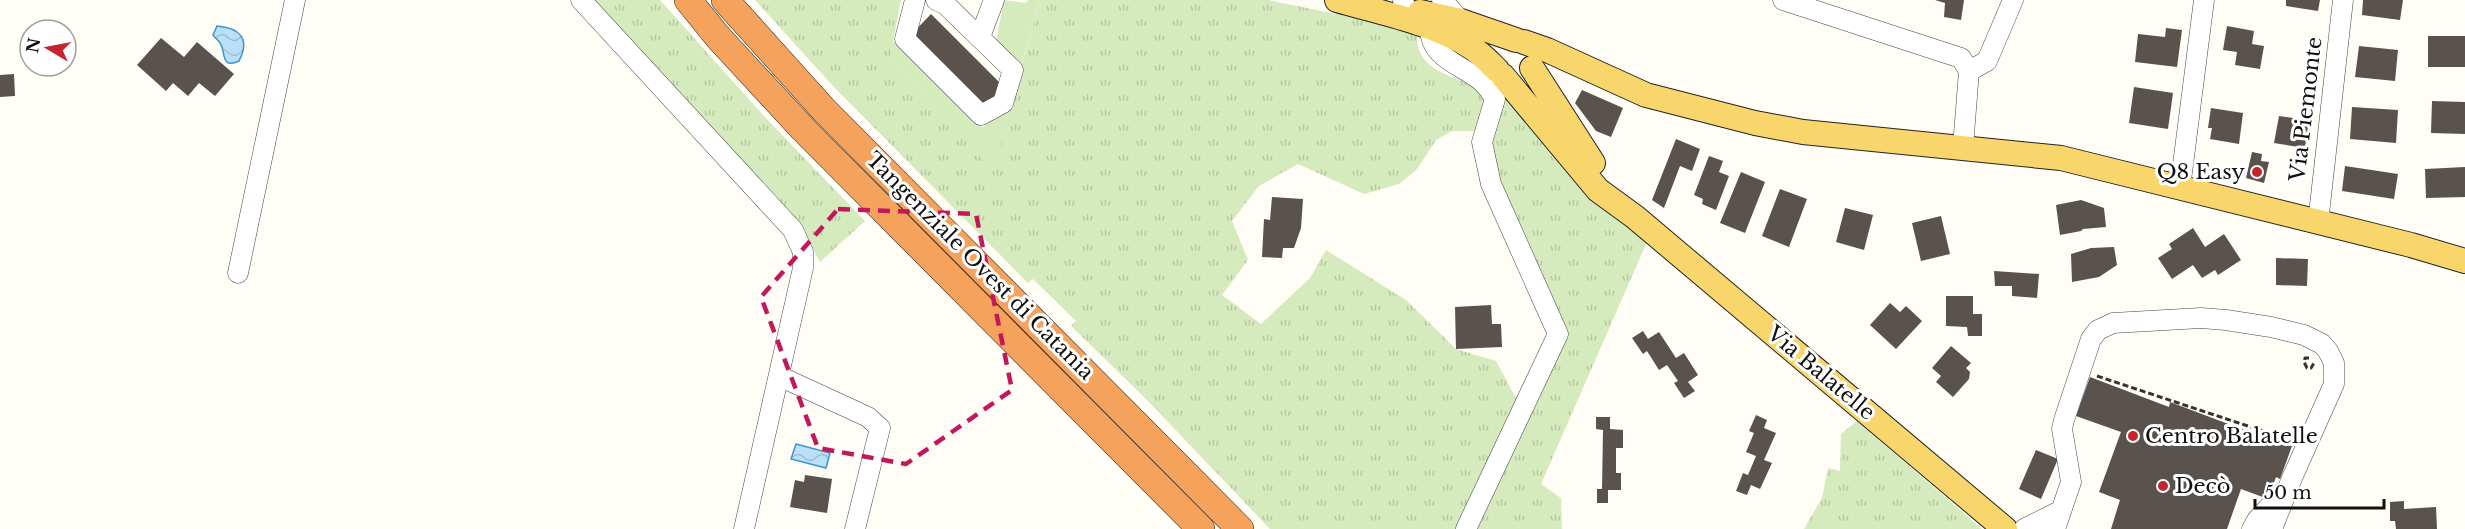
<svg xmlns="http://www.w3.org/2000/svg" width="2465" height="529" viewBox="0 0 2465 529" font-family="'Libre Baskerville',serif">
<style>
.grass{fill:url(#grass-tufts)}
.park{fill:#d5ebbd}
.water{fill:url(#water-waves);stroke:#3f96cf;stroke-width:1.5}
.building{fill:#5a524d}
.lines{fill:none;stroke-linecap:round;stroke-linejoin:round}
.minor-casing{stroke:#444;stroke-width:21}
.major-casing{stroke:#222;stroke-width:26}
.highway-casing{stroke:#222;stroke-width:28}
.path{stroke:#333;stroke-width:3;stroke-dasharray:6 3;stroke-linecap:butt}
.minor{stroke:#fff;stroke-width:20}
.major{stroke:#f9d66b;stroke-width:24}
.highway{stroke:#f5a25d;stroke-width:27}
.marked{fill:none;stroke:#c2185b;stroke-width:4.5;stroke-dasharray:12 8;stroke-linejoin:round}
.poi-dot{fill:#c4262e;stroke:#fff;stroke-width:2}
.labels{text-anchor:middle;stroke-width:6;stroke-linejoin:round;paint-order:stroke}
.street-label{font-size:21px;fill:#111;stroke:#fff}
.poi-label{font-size:21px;fill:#111;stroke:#fff;text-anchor:start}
</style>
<defs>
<pattern id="grass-tufts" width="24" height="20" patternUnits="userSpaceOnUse" patternTransform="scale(1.5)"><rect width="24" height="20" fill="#d5ebbd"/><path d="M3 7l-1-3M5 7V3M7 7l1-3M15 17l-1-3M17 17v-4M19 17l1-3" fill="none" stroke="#b6c8a1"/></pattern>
<pattern id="water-waves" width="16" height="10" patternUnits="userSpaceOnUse" patternTransform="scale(1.5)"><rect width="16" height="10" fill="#b9e0f7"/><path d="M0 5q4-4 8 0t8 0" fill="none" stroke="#9ebfd3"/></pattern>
</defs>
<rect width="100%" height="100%" fill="#fffdf5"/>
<path class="grass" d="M595,0H660L762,114L865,221L820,262L809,242Z
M755,0H901L890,57L990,167L1012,120L1006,118L1040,0H1268L1416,30C1417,37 1417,48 1421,54C1430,73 1462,80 1480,87L1485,104L1480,131H1452L1436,140L1417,169L1399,184L1364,194L1298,164L1259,186L1232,221L1248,260L1222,295L1261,324L1310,278L1326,250L1406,300L1456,349L1496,361L1518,402L1457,529H1270L1145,398L1071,326L1076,321L1033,279L1028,283L833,86Z
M1507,96L1601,202L1647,242L1541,484L1561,498L1562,529H1474L1568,330L1510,213L1497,180L1489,142Z
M1857,421L1982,529H1804L1822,498L1828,468L1840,471L1841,434Z"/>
<path class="park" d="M1004,0L1026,3L1028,0H1040L1019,72L996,42Z
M893,41L983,127L1009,107L1006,118L1012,120L990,168L890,57Z"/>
<path class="water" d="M217,26C239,28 251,38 239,61C220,70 226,51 220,43C218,40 215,38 213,35Z
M796,444L830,453L826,468L791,459Z"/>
<path class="building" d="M1935,0H1964L1961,20L1944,17L1945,3Z
M2286,0H2320L2318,11L2286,6Z
M2363,0H2403L2400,20L2362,15Z
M931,14L1005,88L983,110L909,37Z
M2227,26L2254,31L2252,44L2264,46L2260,69L2235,65L2237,52L2223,50Z
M2166,28L2182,30L2177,67L2135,62L2138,34L2165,37Z
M2428,36H2465V67H2428Z
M161,38L184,57L197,42L234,74L215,96L199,83L188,96L173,83L166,91L137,65Z
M2359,46L2398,50L2395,81L2355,77Z
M14,74L15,96L0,97V75Z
M2134,87L2173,93L2168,129L2129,123Z
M1582,90L1623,108L1611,137L1596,131L1575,103Z
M2432,101L2465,102V134L2431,133Z
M2352,107L2398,110L2396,143L2350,139Z
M2211,108L2243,113L2239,144L2210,139L2212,128H2208Z
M2279,116L2309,120L2305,148L2274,143Z
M1676,139L1700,149L1692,171L1680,166L1664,208L1652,200Z
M2252,152L2262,154L2261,161L2269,162L2264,183L2246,178Z
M1709,156L1723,161L1719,172L1729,176L1716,210L1702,204L1703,199L1694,195Z
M2345,166L2398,174L2394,199L2342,191Z
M2465,167V197L2426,198L2425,169Z
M1741,172L1765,182L1745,233L1720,223Z
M1780,189L1807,199L1789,247L1762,236Z
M1272,197L1303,199L1301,228L1294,248H1283L1282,258L1262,257L1264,219L1270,220Z
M2081,200L2104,208L2106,227L2083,229L2081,231L2060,235L2056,205Z
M1845,208L1873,215L1864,250L1836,242Z
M1941,216L1950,254L1921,261L1912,223Z
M2193,228L2205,247L2224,234L2241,260L2218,275L2215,270L2202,278L2193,265L2172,279L2158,258L2172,249L2169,244Z
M2114,247L2117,265L2099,277L2072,282L2071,254L2091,248Z
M2276,258L2308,259L2307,286L2276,285Z
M1994,271L2039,274L2037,298L2012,296V286H1995Z
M1946,296H1973V314H1982V336H1968L1967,327L1946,326Z
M1890,303L1900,312L1906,306L1922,321L1896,349L1870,325Z
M1491,305L1492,324H1501L1502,347L1456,349L1455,307Z
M1643,331L1648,339L1659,332L1676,358L1684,353L1698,375L1688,382L1695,391L1684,398L1674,383L1678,381L1667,365L1659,370L1647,351L1643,354L1632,338Z
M1951,346L1971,363L1966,368L1970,372L1969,379L1953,397L1936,382L1941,376L1932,368Z
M2090,377L2169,407L2170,402L2284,445L2292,446L2280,479L2276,477L2268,499L2241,489L2227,529H2111L2120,500L2099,492L2121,432L2076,416Z
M1756,415L1767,420L1764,428L1776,433L1764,460L1772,463L1760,489L1751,485L1747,495L1736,491L1743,473L1748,475L1756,456L1746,452L1754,433L1749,431Z
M1596,417H1610V429L1623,430V448H1616V473H1621V490H1608V503H1597V489H1602L1603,430L1596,429Z
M2036,450L2058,459L2041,499L2019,489Z
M805,475L832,479L827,513L790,507L795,480L804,482Z
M2404,501V509L2436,507L2437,529H2396L2395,521H2390V502Z"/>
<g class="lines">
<g class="minor-casing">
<path id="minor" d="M581,0L793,230L803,252V268L744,529
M915,0L905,39L981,115L1003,103L1013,70L945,4L936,0
M1403,0L1406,9L1418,25
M1442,0L1461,21
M1783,0L1961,58L1969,71L1963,147
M1430,28C1430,58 1460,64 1480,80C1487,86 1491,92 1495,99L1482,142L1491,184L1558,334L1466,529
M980,37L994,0
M1969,71L1987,61L2013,0
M2180,188L2204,0
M2318,223L2343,0
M238,273L295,0
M779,376L868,417L880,428L855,529
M2024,529L2060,511
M2055,529L2071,482L2062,429L2064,420L2091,339L2098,330L2113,323L2201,318L2226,320L2271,327L2304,335L2322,344L2328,351L2334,363V384L2292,478L2272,529
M2252,529L2257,520L2282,493"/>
</g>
<g class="major-casing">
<path id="major" d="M1337,0C1377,12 1434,23 1469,46C1480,52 1489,62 1497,70
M1420,12L1461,21L1516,40
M1524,42L1547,50L1646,95L1755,123L1803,132L2061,158L2411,245L2465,261
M1532,68L1593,163
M1503,76L1598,190L1635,217L2005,529"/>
</g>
<g class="highway-casing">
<path id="highway" d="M688,0L718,37L803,129L1201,529
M725,0L825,111L1240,529"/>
</g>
<path class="path" d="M2309,358H2305L2304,362L2307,368H2311L2314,363
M2097,376L2290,440"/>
<use href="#minor" class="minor"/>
<use href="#major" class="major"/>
<use href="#highway" class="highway"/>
</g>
<path class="marked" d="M838,209L976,214L1012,390L906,464L818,448L761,297Z"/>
<g class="poi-dot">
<circle cx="2257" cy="172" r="6"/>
<circle cx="2133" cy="436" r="6"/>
<circle cx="2163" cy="486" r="6"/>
</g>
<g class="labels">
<g class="street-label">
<text transform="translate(2306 109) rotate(-83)" y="7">Via Piemonte</text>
<text transform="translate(980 266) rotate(45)" y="7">Tangenziale Ovest di Catania</text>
<text transform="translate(1821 373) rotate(40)" y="7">Via Balatelle</text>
</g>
<g class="poi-label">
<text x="2245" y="179" text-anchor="end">Q8 Easy</text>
<text x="2145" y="443">Centro Balatelle</text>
<text x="2175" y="493">Decò</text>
</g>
</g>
<g transform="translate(48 48) rotate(280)"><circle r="28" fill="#ffffff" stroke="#a0a0a0" stroke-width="1.5"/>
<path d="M0-4.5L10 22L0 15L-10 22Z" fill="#c4262e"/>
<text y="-9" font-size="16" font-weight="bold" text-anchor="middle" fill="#111111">N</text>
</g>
<path d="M2255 499v9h129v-9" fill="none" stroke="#111111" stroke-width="3"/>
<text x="2264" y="499" font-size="18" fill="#111111" stroke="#ffffff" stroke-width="4.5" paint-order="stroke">50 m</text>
</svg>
